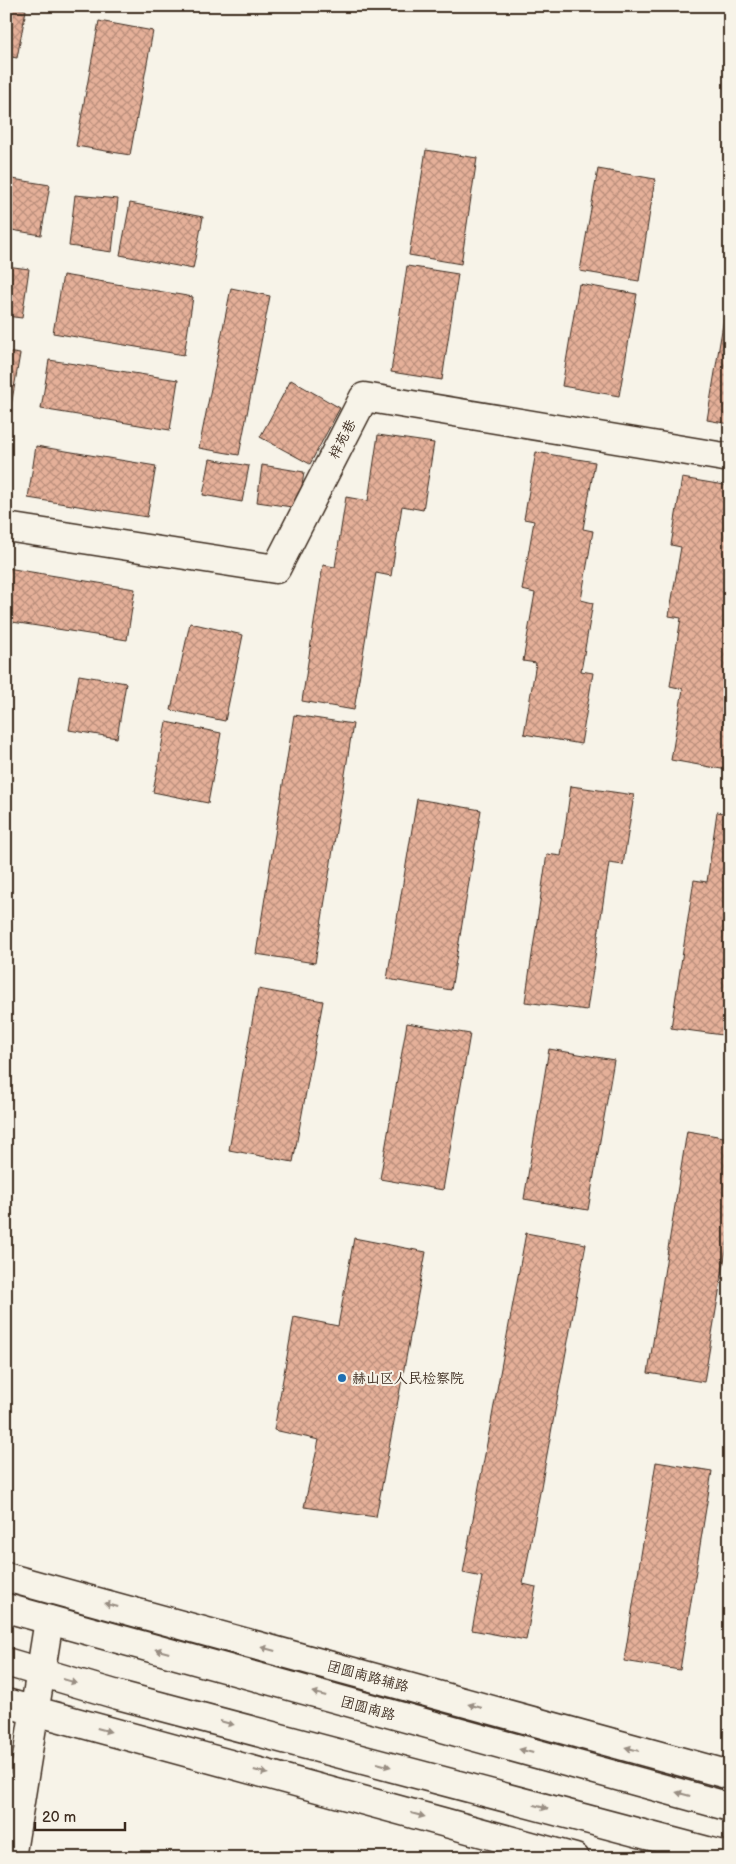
<svg xmlns="http://www.w3.org/2000/svg" width="736" height="1864" viewBox="0 0 736 1864" font-family="'Balsamiq Sans','LXGW WenKai TC',sans-serif">
<style>
.building{fill:url(#building-cross-hatch);stroke:#3b2a1e}
.lines{fill:none;stroke-linecap:round;stroke-linejoin:round}
.minor-casing{stroke:#3b2a1e;stroke-width:31}
.tertiary-casing{stroke:#3b2a1e;stroke-width:31}
.secondary-casing{stroke:#3b2a1e;stroke-width:31}
.minor{stroke:#f7f3e8;stroke-width:28}
.tertiary{stroke:#f7f3e8;stroke-width:28}
.secondary{stroke:#f7f3e8;stroke-width:28}
.oneway{fill:#998e83}
.poi-dot{fill:#1f6fb2;stroke:#f7f3e8;stroke-width:2}
.labels{text-anchor:middle;stroke-width:4;stroke-linejoin:round;paint-order:stroke}
.street-label{font-size:14px;fill:#3b2a1e;stroke:#f7f3e8}
.poi-label{font-size:14px;fill:#3b2a1e;stroke:#f7f3e8;text-anchor:start}
</style>
<defs>
<pattern id="building-cross-hatch" width="8" height="8" patternUnits="userSpaceOnUse" patternTransform="scale(1.25)"><rect width="8" height="8" fill="#e5b099"/><path d="M0 0l8 8M0 8l8-8" fill="none" stroke="#bb8f7c"/></pattern>
</defs>
<rect width="100%" height="100%" fill="#f7f3e8"/>
<filter id="ink" filterUnits="userSpaceOnUse"><feTurbulence type="fractalNoise" baseFrequency=".02" numOctaves="2"/><feDisplacementMap in="SourceGraphic" scale="10" xChannelSelector="R" yChannelSelector="G"/><feConvolveMatrix kernelMatrix="1 2 1 2 8 2 1 2 1" color-interpolation-filters="sRGB"/></filter>
<g filter="url(#ink)">
<path class="building" d="M6,6L26,10L17,58L6,56Z
M99,21L153,31L130,155L76,146Z
M426,150L477,158L461,264L409,255Z
M598,169L655,179L639,281L580,271Z
M6,178L50,185L41,235L6,229Z
M75,195L118,199L112,252L69,246Z
M130,203L203,217L193,269L120,255Z
M6,266L29,269L22,318L6,316Z
M407,266L458,274L442,380L391,372Z
M63,275L193,297L184,355L53,333Z
M579,284L637,294L619,396L562,386Z
M730,287V306H727Z
M231,288L270,296L239,455L199,448Z
M724,318L730,319V424L707,420Z
M6,352L20,354L11,406L6,405Z
M49,360L178,380L170,430L41,409Z
M291,380L340,408L310,464L260,437Z
M378,435L434,443L423,510L402,506L391,576L376,573L354,710L302,701L323,565L335,567L346,497L368,501Z
M36,446L156,466L147,517L28,498Z
M536,452L595,462L583,529L593,531L581,600L593,603L581,671L593,673L581,744L524,734L536,663L523,661L535,593L522,590L534,521L524,519Z
M210,459L249,466L242,502L203,495Z
M262,465L304,472L299,508L257,502Z
M682,478L730,486V611L727,626L730,627V685L728,696L730,697V757L727,770L671,760L683,689L670,686L681,618L669,616L681,547L671,545Z
M7,568L135,589L127,640L6,621Z
M190,623L243,635L225,721L171,710Z
M79,675L126,683L117,738L69,730Z
M294,715L353,724L315,963L256,954Z
M166,722L221,733L208,803L153,792Z
M571,786L634,795L623,865L609,863L587,1010L525,1002L547,854L561,856Z
M417,799L481,810L451,990L387,979Z
M717,812L730,814V1036L671,1028L694,880L707,882Z
M258,989L323,1001L293,1162L229,1150Z
M407,1023L470,1034L443,1190L380,1179Z
M549,1049L614,1060L588,1210L524,1199Z
M687,1131L730,1138V1226L704,1382L648,1373Z
M526,1233L586,1244L523,1584L536,1587L526,1640L472,1630L482,1577L463,1573Z
M354,1238L426,1252L376,1517L304,1507L319,1440L274,1430L294,1317L338,1326Z
M656,1462L712,1471L680,1670L624,1661Z"/>
<g class="lines">
<g class="minor-casing">
<path id="minor" d="M6,527L276,569L364,397L730,458"/>
</g>
<g class="tertiary-casing">
<path id="tertiary" d="M6,1577L730,1775
M6,1703L575,1858
M11,1858L49,1620"/>
</g>
<g class="secondary-casing">
<path id="secondary" d="M6,1608L730,1807
M6,1662L118,1695L730,1857"/>
</g>
<use href="#minor" class="minor"/>
<use href="#tertiary" class="tertiary"/>
<use href="#secondary" class="secondary"/>
</g>
<defs><path id="oneway-solid" d="M-6-.8H1V-3.2L6.5 0L1 3.2V.8H-6Z" transform="scale(1.25)"/></defs>
<g class="oneway">
<use href="#oneway-solid" transform="translate(111 1605) rotate(-165)"/>
<use href="#oneway-solid" transform="translate(268 1649) rotate(-165)"/>
<use href="#oneway-solid" transform="translate(162 1651) rotate(-165)"/>
<use href="#oneway-solid" transform="translate(70 1681) rotate(16)"/>
<use href="#oneway-solid" transform="translate(319 1694) rotate(-165)"/>
<use href="#oneway-solid" transform="translate(475 1706) rotate(-165)"/>
<use href="#oneway-solid" transform="translate(227 1723) rotate(15)"/>
<use href="#oneway-solid" transform="translate(104 1730) rotate(15)"/>
<use href="#oneway-solid" transform="translate(632 1749) rotate(-165)"/>
<use href="#oneway-solid" transform="translate(526 1751) rotate(-165)"/>
<use href="#oneway-solid" transform="translate(384 1765) rotate(15)"/>
<use href="#oneway-solid" transform="translate(261 1772) rotate(15)"/>
<use href="#oneway-solid" transform="translate(683 1794) rotate(-165)"/>
<use href="#oneway-solid" transform="translate(541 1807) rotate(15)"/>
<use href="#oneway-solid" transform="translate(418 1815) rotate(15)"/>
</g>
</g>
<circle class="poi-dot" cx="342" cy="1378" r="5"/>
<g class="labels">
<g class="street-label">
<text transform="translate(342 439) rotate(-63)" y="5">梓苑巷</text>
<text transform="translate(368 1676) rotate(15)" y="5">团圆南路辅路</text>
<text transform="translate(368 1708) rotate(15)" y="5">团圆南路</text>
</g>
<g class="poi-label">
<text x="352" y="1383">赫山区人民检察院</text>
</g>
</g>
<rect width="736" height="1864" fill="none" stroke="#f7f3e8" stroke-width="25"/>
<rect x="12" y="12" width="711" height="1839" fill="none" stroke="#3b2a1e" stroke-width="2" filter="url(#ink)"/>
<path d="M35 1822v8h90v-8" fill="none" stroke="#3b2a1e" stroke-width="2.5"/>
<text x="42" y="1822" font-size="15" fill="#3b2a1e" stroke="#f7f3e8" stroke-width="4" paint-order="stroke">20 m</text>
</svg>
